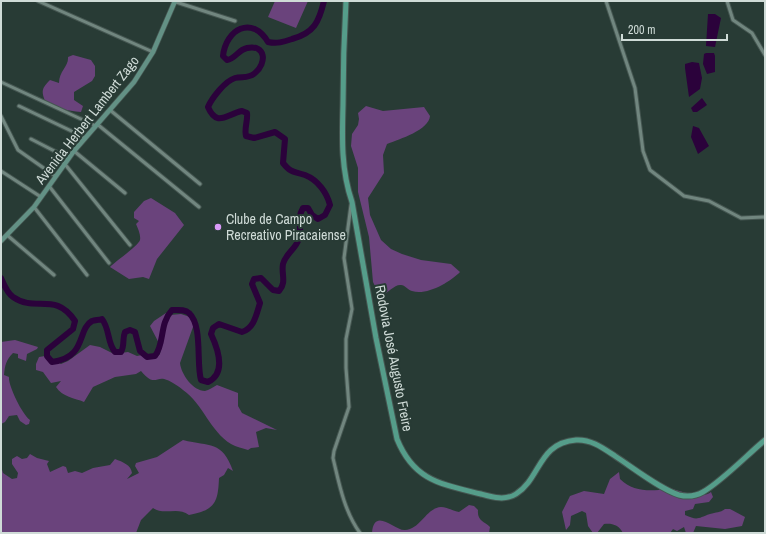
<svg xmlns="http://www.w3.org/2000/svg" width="766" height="534" viewBox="0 0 766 534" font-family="'Archivo Narrow',sans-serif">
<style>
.green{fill:#6a437c}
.water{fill:#2b023b}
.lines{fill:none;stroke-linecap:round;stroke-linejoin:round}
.river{stroke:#2b023b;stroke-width:6}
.street-casing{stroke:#455651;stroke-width:5}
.secondary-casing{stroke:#455651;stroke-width:6}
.primary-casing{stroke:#455651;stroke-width:7}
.street{stroke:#71867f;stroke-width:3}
.secondary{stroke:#639185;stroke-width:4.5}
.primary{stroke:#559d8a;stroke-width:5}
.poi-dot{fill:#d99af7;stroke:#283b35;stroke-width:1.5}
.labels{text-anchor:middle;stroke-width:4;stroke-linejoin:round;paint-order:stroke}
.street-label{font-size:14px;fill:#cfdbd7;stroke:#283b35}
.poi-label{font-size:14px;fill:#cfdbd7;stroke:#283b35;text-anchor:start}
</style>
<rect width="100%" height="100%" fill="#283b35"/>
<path class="green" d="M275,1H308L296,28L268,17Z
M73,55L91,60L95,66V76L92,81L74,92V100L83,106L81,112C67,111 57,108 45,101C41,91 42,88 50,80L59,83C59,71 69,66 68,57Z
M366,106L383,111L424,107L430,116C429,130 400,139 387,144L383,155L384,173L368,198L370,215L381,240L391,249L402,254L421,260L451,264L460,272C450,282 427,296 412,291C408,290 405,285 401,285C395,284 388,293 382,295L378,292L373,282L369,237L358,192V168L351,146L352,134L358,125L359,119L358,113Z
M151,198L175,213L184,225L157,259L149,279L143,277L129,279L110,267C116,261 139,245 140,240C141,235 138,229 136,224L139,221L134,218V212L144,201Z
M166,313L170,315L181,314L193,318V327L180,363C181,374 193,391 205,391C209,390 213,387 217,385L238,393V406L242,413L277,430L266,428L256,432L259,447L251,448L248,450C243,448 236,447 231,444C210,431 203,404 183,390C180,387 170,381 167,380C156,375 155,388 141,371L136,374L115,377L93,387L84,402C75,398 62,397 56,387L61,381L51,383L43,372L36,370V364L39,357L45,356L61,364L68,361L90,345L100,347L114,354L128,352L137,356L142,355L156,358L160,354L161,347L150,326L154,321Z
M15,340L38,347L37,349L27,354L26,361L18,358V354L13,353C6,360 5,365 4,375L9,377C8,385 22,414 30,420L29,424L26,425L20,421L17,415L9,416L5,422L1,424V342Z
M183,440C210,447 222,440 233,471L228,468L224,475L219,478C218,503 215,510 189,515C177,506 165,516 153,508L141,520L136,533H1V466L3,473L12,479L17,478L18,473L12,464V459L17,456L22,459L27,458L30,454L37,458L49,461L47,464L50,472L63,466L66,467L68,473L75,471L82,473L93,468L110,465L115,459C123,462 131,465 132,473L127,479L139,473L135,466L136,463L157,457Z
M619,472L620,479C631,490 644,491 659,490L663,486C673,489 703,500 711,492L713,497L709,502L695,504L693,509L685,511V515C698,521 698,518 710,514C716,512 720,513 725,509H730L745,517L742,526L725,529L696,526L693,533H686L684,527L677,531L673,529L670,533H623C619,525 612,523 604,524L597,533H593L588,526L586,513L582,511L571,516L570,525L566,530L562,512L570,496L584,491L604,494L610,479Z
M469,505L474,506L478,510C477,521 484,521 490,527L489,533H372C374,506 395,531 405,530C421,529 426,508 441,507C447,507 453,511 459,512Z"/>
<path class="water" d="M708,14H715L721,18L715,47L706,46Z
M706,53H714L715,56V72L707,74L703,64L704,54Z
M692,62L699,63L702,78L700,89L689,97L685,68V64Z
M702,98L707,105L697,112H693L691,108Z
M693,126L699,128L709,146L698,154L691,137Z"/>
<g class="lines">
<path class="river" d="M1,278C4,285 7,293 13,297C36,313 55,291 75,321L73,329L47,350V356L52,362C87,358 77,329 92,321C95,320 99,320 102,319C110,329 107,343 115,352H121C125,345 122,339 125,332L130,330L135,332L140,351L147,357L155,356C165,343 159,324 172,310C178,310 185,309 189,313C203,326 196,363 201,380L208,382C227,373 218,349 211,334L213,328L219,324L242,332C254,328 256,316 260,303L252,284L254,279L261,278L273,290L279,291C287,282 281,274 283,264C285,255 295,249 298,241C304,227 295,222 303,208H308L312,215L318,219L325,215L330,205C327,193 318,180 305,175C294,171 292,174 283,163L285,139L275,132L254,138L246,136C244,128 248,121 247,113L242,111C227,114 217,128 208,107C212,98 225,81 235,78C242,76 249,79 255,73C267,63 266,44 247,48C238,50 235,59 227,60L223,56C226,29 252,15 268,42C277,44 283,42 292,39C314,33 319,22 324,1"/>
<g class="street-casing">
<path id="street" d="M38,1L153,52
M173,1L235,21
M606,1L635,88L643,151L650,170L684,196L709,201L741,218L765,217
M727,1L733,20L752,33L765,55
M1,82L96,126
M19,106L84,137
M110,110L200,184
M1,116L18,150L55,176
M97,124L199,207
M31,139L68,158
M74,151L125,193
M64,163L130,245
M1,171L41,197
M49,186L109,263
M351,205L344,258L352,309L346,339V368L349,407L334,451L333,458C339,483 344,511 360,533
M34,207L87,275
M7,235L54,275"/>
</g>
<g class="secondary-casing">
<path id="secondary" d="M1,241L34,207L74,151L134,82L153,52L175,1"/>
</g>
<g class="primary-casing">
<path id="primary" d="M346,1C344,36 343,70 343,105C342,138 341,170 352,202L376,338L397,439C414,481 441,484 481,494C492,497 505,501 516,494C541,478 538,443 576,440C591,439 603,448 615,456C632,467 660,489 679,495C687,497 696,496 703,492C722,481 747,455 765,440"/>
</g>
<use href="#street" class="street"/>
<use href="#secondary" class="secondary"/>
<use href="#primary" class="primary"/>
</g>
<circle class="poi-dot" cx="218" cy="227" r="4"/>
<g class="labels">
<g class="street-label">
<text transform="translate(87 120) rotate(-52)" y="5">Avenida Herbert Lambert Zago</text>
<text transform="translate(394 358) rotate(79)" y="5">Rodovia José Augusto Freire</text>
</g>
<g class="poi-label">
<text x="226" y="224">Clube de Campo<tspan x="226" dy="16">Recreativo Piracaiense</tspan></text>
</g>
</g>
<rect width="766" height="534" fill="none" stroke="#cfdbd7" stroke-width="4"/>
<path d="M622 34v6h105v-6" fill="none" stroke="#cfdbd7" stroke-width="2"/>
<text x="628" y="34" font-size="12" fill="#cfdbd7" stroke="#283b35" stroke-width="3" paint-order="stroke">200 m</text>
</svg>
